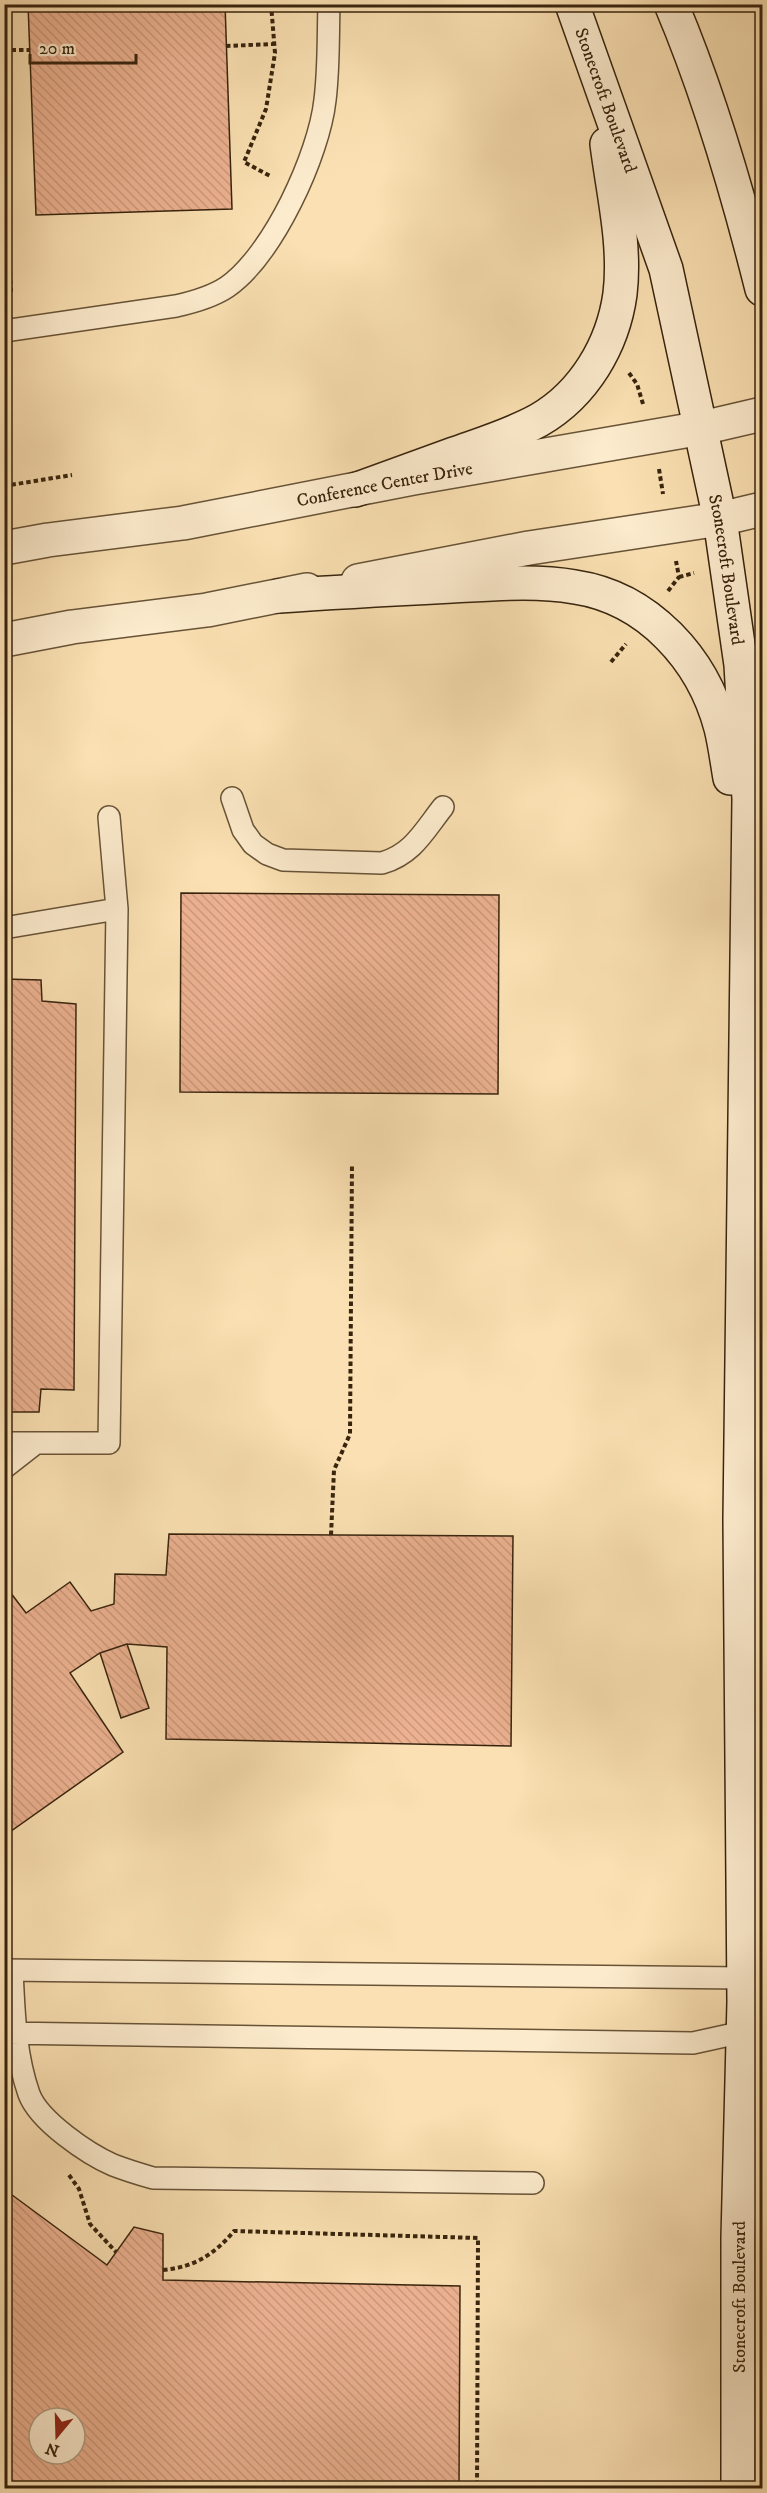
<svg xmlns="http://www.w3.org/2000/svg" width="767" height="2493" viewBox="0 0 767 2493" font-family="'IM FELL DW Pica',serif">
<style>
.building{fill:url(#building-back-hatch);stroke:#38240e;stroke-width:1.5;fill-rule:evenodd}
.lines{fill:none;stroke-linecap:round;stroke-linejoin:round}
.service-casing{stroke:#685337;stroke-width:24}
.tertiary-casing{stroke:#685337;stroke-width:36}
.secondary-casing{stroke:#38240e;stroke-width:36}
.path{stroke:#38240e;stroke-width:4;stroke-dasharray:4.5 3;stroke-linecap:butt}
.service{stroke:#fcebcd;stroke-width:21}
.tertiary{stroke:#fcebcd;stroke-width:33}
.secondary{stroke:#fcebcd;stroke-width:33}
.labels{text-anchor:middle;stroke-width:5;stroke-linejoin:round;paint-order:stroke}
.street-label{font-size:18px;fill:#38240e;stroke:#fcebcd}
</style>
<defs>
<pattern id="building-back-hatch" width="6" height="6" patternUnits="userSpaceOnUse" patternTransform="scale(1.5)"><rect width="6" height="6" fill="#ecb190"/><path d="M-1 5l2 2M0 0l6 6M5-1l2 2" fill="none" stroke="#cb987b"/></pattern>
</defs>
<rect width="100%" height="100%" fill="#fae0b2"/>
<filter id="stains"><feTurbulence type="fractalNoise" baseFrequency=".00333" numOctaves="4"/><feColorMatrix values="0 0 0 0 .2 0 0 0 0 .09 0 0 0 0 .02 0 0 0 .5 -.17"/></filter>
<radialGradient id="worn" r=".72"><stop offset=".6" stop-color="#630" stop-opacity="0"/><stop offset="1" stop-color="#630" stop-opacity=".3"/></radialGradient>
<path class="building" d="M28,4H225L232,209L36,215Z
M181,893L499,895L498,1094L180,1092Z
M4,979L41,980L42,1001L76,1004L74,1390L41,1389L39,1412H4Z
M169,1534L513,1536L511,1746L166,1739L167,1647L127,1644L100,1653L70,1673L123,1752L4,1836V1584L26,1613L70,1582L91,1611L114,1604L115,1574L166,1575Z
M127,1644L149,1708L121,1718L100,1653Z
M4,2189L107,2265L134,2227L163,2234V2280L460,2286L459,2488H4ZM39,2418H75V2454H39Z"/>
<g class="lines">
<g class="service-casing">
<path id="service" d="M4,331L176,306C194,302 212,297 227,287C273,255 319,155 325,100C329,68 328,37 329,4
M232,798L243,830L253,844L267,854L283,860L382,863C413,854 424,831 443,807
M109,817L117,909
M4,928L117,909L109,1443H4
M4,1468L36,1443
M4,1970L743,1978
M12,1970C14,2012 15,2054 29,2094C39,2121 88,2154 113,2165C126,2170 139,2174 153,2178L533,2183
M4,2033L693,2043L743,2032"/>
</g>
<g class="tertiary-casing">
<g id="tertiary">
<path id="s1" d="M4,548L48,540L183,523L413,478L702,428L762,414"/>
<path d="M358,581L529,548L720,519L762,509"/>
<path d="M4,640L72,627L207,610L307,590"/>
</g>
</g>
<g class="secondary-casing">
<g id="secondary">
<path id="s2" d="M572,4L666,269L720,519L741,665L749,799L740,1520L744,2002L738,2238V2488"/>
<path d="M671,4C710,96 738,193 762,289"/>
<path d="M355,490C388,478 421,466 454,454C482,444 512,435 539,420C584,394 613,345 620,294C626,245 613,192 607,144"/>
<path d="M279,596C337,592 394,589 452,586C493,584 535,580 575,587C648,598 703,659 721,728C725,744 727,761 730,778"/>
</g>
</g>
<path class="path" d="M271,4L275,53L266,109L244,162L272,177
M226,46L274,44
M4,50H30
M4,145L11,293L4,295
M629,373L637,384L643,404
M659,469L663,494
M4,486L72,475
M679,577L694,573
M668,591L679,577L676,561
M611,662L626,644
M331,1535L334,1470L350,1434L352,1164
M69,2175L79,2189L90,2224L116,2252
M163,2270C194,2267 214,2255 234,2231L478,2238L477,2488"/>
<use href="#service" class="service"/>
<use href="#tertiary" class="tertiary"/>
<use href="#secondary" class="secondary"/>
</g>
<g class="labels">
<g class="street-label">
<text dy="6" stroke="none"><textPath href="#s2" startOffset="102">Stonecroft Boulevard</textPath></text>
<text dy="6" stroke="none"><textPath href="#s1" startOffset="386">Conference Center Drive</textPath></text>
<text dy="6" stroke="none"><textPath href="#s2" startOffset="588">Stonecroft Boulevard</textPath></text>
<text transform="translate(739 2297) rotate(-90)" y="6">Stonecroft Boulevard</text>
</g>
</g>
<rect width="767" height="2493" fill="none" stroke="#fae0b2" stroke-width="24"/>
<rect x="6" y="6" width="755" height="2481" fill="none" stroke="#38240e" stroke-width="3"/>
<rect x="12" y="12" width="743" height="2469" fill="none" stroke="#38240e" stroke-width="1.5"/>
<g transform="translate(57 2436) rotate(199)"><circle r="28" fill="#fcebcd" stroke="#ae9b81" stroke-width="1.5"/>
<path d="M0-4.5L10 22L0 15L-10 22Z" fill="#8f2418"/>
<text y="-9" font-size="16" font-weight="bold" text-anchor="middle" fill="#38240e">N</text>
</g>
<path d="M30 54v9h106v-9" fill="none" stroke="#38240e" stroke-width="3"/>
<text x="39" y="54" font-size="18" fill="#38240e" stroke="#fcebcd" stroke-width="4.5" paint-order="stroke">20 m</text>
<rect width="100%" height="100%" filter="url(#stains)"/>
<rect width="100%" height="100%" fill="url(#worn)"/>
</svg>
